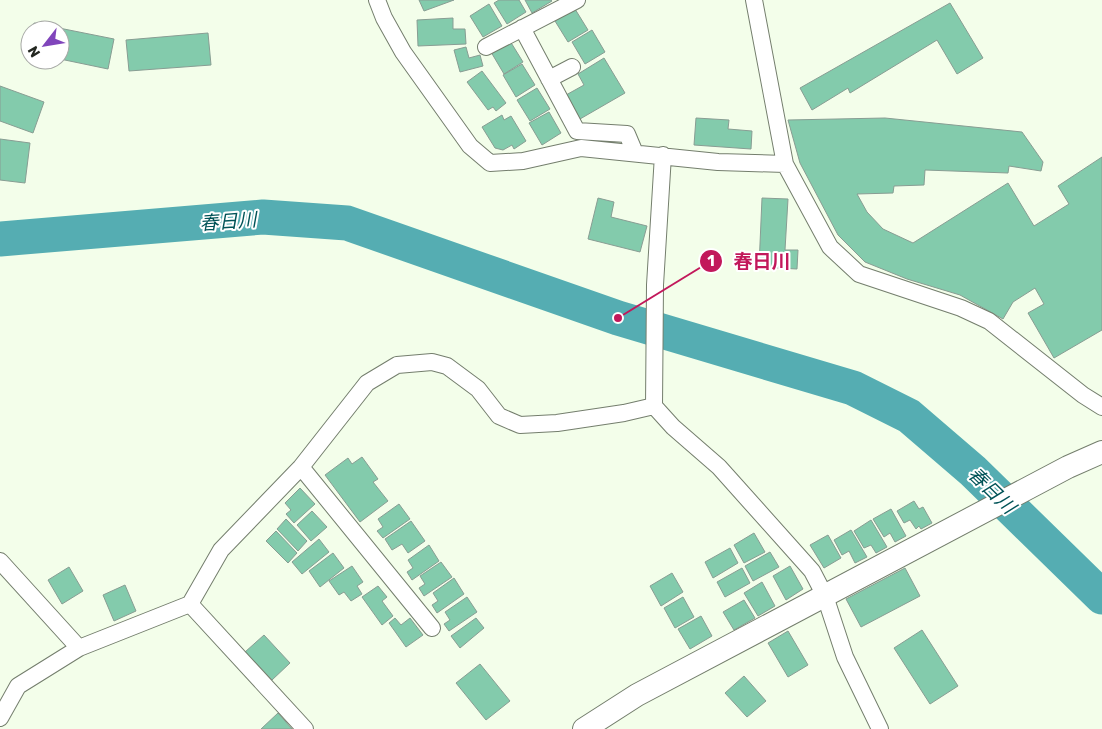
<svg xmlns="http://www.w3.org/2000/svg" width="1102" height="729" viewBox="0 0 1102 729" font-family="Rubik,'Noto Sans JP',sans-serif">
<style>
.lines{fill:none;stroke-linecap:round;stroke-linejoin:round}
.river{stroke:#55adb2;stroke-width:35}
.building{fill:#83cbac;stroke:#889d93}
.street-casing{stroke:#747e6d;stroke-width:18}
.secondary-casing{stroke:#747e6d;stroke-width:24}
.street{stroke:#fff;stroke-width:16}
.secondary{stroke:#fff;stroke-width:22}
.labels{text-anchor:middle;stroke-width:4;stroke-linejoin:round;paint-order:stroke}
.water-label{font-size:19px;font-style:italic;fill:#005357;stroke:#fff}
.leader{fill:none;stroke:#c2185b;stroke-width:2}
.callout-dot{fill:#c2185b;stroke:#fff;stroke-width:2}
.mark-label{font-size:15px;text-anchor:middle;font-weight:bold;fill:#fff}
.callout-label{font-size:19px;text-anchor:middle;font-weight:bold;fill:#c2185b;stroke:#fff;stroke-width:4;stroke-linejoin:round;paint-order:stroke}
</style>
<rect width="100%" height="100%" fill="#f3feea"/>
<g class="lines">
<path class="river" d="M0,239L263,217L347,223L618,318L853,388L909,416L973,471L1102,597"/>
</g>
<path class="building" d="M419,0H454L424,11Z
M499,0H519L526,12L507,24L494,3Z
M525,0H551L552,1L532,13Z
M950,3L983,58L957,74L937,40L850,93L848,88L812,110L800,88Z
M489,4L502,26L483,37L470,16Z
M575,9L588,30L568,42L555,21Z
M453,18V29H465L466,44L418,46L417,20Z
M34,23L114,39L108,69L60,59V30H33Z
M592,30L605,52L585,64L572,42Z
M208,33L211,65L129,71L126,40Z
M510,41L523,62L504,74L491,52Z
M466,47L469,58L480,55L483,66L460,72L454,50Z
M604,58L625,93L580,119L566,95L584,85L578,74Z
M522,64L535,85L516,97L503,75Z
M482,71L506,103L496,111L493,107L488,110L467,82Z
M0,86L44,102L33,133L0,121Z
M537,88L550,109L530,121L517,100Z
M549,112L561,133L542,145L529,123Z
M502,115L504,120L511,116L526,141L514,149L512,145L503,150L495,148L482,127Z
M696,118L729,120L728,129L752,131L751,149L694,145Z
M885,118L1022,132L1043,162L1041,171L1009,166L1008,173L925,170L924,185L894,186L893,193L857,194L867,212L883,229L913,243L1008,183L1034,226L1069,204L1058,186L1102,157V330L1054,358L1028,313L1044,304L1035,288L1013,302L1003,319L960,295L907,279L865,262L838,235L800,163L788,120Z
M0,139L30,143L25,183L0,180Z
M598,198L614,202L611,217L647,226L640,252L588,239Z
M762,198L788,199L785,250H798L797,269L759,267Z
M362,457L378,479L373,482L388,501L360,522L325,475L348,458L352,464Z
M300,488L315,504L294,523L286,514L291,510L285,503Z
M914,501L919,509L923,507L932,523L921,529L919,526L916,529L910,520L904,523L897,511Z
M399,504L410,519L383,538L377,531L383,527L378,519Z
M891,509L906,536L895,542L890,533L884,537L873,519Z
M312,511L327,527L311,541L297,525Z
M286,519L307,541L298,551L277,529Z
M871,520L887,547L876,553L871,545L864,548L854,531Z
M411,521L425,541L408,553L402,544L392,550L385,539Z
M851,530L867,557L855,563L849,551L842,555L834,540Z
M276,531L297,553L288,563L266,541Z
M754,533L765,552L744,563L734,545Z
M828,535L841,558L824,568L810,545Z
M319,539L329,552L302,574L292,562Z
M429,545L439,561L412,580L407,572L413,568L408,560Z
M730,548L738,563L713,578L705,562Z
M770,552L779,567L753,581L745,566Z
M333,553L344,568L320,587L309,571Z
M441,562L452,577L424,596L419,588L425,584L420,576Z
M352,566L363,582L357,586L362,594L351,601L344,592L339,595L329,581Z
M790,566L803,589L786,600L773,576Z
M69,567L83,591L62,604L48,580Z
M742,568L750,583L725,597L717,582Z
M905,568L920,596L861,627L846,599Z
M672,573L683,592L661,606L650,586Z
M454,578L464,594L437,613L432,605L438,601L433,593Z
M762,582L775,606L758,616L744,593Z
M125,585L136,611L114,621L103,595Z
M378,586L387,597L382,601L393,616L382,625L362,597Z
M467,597L477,612L449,631L444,624L450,620L445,612Z
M683,597L694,617L675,628L664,608Z
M744,600L755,618L734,630L723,612Z
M701,616L712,636L690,649L678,629Z
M395,618L401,625L410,618L423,635L406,647L389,623Z
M476,618L484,628L460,648L451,636Z
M922,630L958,686L930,704L894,648Z
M788,631L808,665L788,677L768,643Z
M264,635L290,663L272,680L245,652Z
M480,664L510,701L486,720L456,683Z
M744,676L766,701L747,717L725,693Z
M278,713L292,729H261Z"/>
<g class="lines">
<g class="street-casing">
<path id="street" d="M377,0L384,18L403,52L470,146L490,163L523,161L581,148L718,162L785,164
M754,0L785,164L830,247L859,274L961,308L989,321L1083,395L1102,407
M522,28L577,131L627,134L635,153
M486,47L577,0
M549,79L572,67
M663,155L655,285L654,406L673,427L719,467L812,571L825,596L845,657L880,729
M301,467L432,628
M0,561L79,648
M190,604L305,729
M0,718L18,686L79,648L190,604L221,550L301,467L367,383L397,365L432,362L447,366L478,389L499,416L520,425L557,423L624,413L654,406"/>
</g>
<g class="secondary-casing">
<path id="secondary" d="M584,729L637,695L1068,467L1102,452"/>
</g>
<use href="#street" class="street"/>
<use href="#secondary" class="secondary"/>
</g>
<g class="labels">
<g class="water-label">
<text transform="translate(228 221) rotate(-4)" y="7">春日川</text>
<text transform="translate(992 490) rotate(44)" y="7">春日川</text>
</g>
</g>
<path class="leader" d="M618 318L711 261"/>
<g class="callout-dot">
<circle cx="618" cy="318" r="5"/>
<circle cx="711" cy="261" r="12"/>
</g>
<g class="mark-label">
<text x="711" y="266">1</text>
</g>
<g class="callout-label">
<text x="762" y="268">春日川</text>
</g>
<g transform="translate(45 45) rotate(239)"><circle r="24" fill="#ffffff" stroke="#a7a9a6"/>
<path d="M0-4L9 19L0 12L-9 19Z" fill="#8045bb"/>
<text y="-8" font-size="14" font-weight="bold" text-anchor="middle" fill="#232720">N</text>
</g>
</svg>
